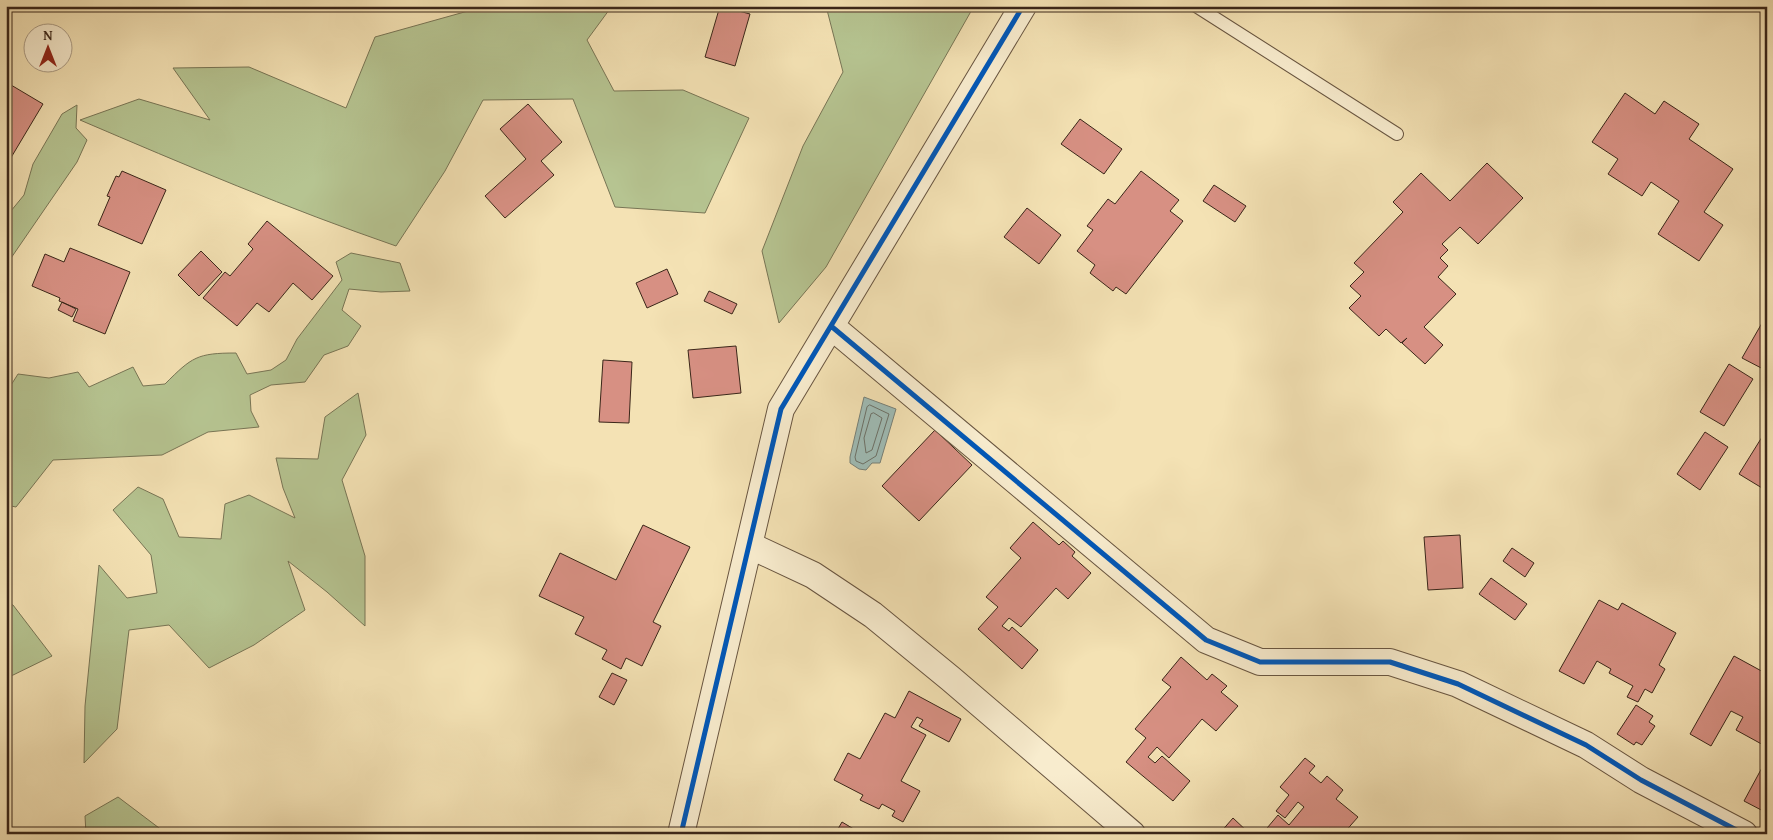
<svg xmlns="http://www.w3.org/2000/svg" width="1773" height="840" viewBox="0 0 1773 840" font-family="'Gentium Book Plus',serif">
<style>
.green{fill:#b6c491;stroke:#787555}
.water{fill:#9fbcb6;stroke:#778077}
.lines{fill:none;stroke-linecap:round;stroke-linejoin:round}
.shore{stroke:#6c7168;stroke-width:1}
.building{fill:#d79083;stroke:#3a2619}
.service-casing{stroke:#685540;stroke-width:14}
.minor-casing{stroke:#685540;stroke-width:28}
.service{stroke:#f8ecce;stroke-width:12}
.minor{stroke:#f8ecce;stroke-width:26}
.cycleway-casing{stroke:#f8ecce;stroke-width:8}
.cycleway{stroke:#0057b8;stroke-width:5}
</style>
<rect width="100%" height="100%" fill="#f4e2b4"/>
<filter id="stains"><feTurbulence type="fractalNoise" baseFrequency=".004" numOctaves="4"/><feColorMatrix values="0 0 0 0 .2 0 0 0 0 .09 0 0 0 0 .02 0 0 0 .5 -.17"/></filter>
<radialGradient id="worn" r=".72"><stop offset=".6" stop-color="#630" stop-opacity="0"/><stop offset="1" stop-color="#630" stop-opacity=".3"/></radialGradient>
<path class="green" d="M472,6H612L587,40L614,91L683,90L749,118L705,213L615,207L573,99L483,100L445,171L396,246C289,209 185,165 80,120L139,99L210,120L173,68L249,67L346,108L375,37L468,11Z
M826,6H974L826,267L779,323L762,251L803,146L843,72Z
M77,105L76,128L87,140L77,162L9,261L6,282V217L24,195L33,164L62,114Z
M351,253L400,263L410,291L381,292L349,289L342,310L361,326L348,346L324,355L305,382L271,385L250,395L251,411L259,427L208,432L162,455L53,460L16,507L6,505V393L18,374L49,378L78,372L89,387L133,367L143,386L165,384C192,357 197,353 236,353L247,374L271,370L286,360L297,339L342,280L336,262Z
M358,393L366,435L342,480L365,556V626L327,592L288,561L305,610L254,645L209,668L169,625L129,630L117,729L84,763L85,706L99,565L127,598L157,593L151,555L113,510L138,487L163,499L179,537L221,539L225,504L249,495L295,518L283,488L276,458L318,459L325,417Z
M6,602L13,605L52,656L7,678Z
M118,797L167,834H86L85,816Z"/>
<path class="water" d="M864,397L896,409L880,463H872L866,470L859,469L850,463V457Z"/>
<g class="lines">
<path class="shore" d="M870,405L889,414L876,456L863,464L856,461L855,457L867,407Z
M874,413L882,418L872,450L866,453L864,438L871,414Z"/>
</g>
<path class="building" d="M720,6L750,14L735,66L705,57Z
M6,82L43,104L6,166Z
M1625,93L1655,114L1664,101L1699,124L1689,139L1733,169L1704,212L1723,225L1699,261L1658,234L1679,201L1651,182L1642,196L1608,174L1618,159L1592,142Z
M528,104L562,142L541,161L554,175L505,218L485,196L526,159L500,129Z
M1080,119L1122,149L1104,174L1061,144Z
M1487,163L1523,198L1478,244L1460,227L1442,244L1448,250L1440,258L1448,266L1438,277L1456,294L1424,327L1443,345L1425,364L1402,343L1407,338L1401,343L1386,329L1379,336L1349,308L1361,296L1350,286L1364,272L1354,263L1403,212L1393,202L1421,173L1450,201Z
M122,171L166,190L142,244L98,225L110,197L107,196L116,176L119,177Z
M1141,171L1179,200L1170,211L1183,221L1126,294L1116,287L1113,291L1090,273L1095,265L1077,251L1093,230L1087,226L1108,199L1115,204Z
M1214,185L1246,206L1235,222L1203,201Z
M1027,208L1061,235L1039,264L1004,237Z
M267,221L333,276L312,300L293,283L269,312L257,303L237,326L203,298L225,272L230,276L253,249L248,244Z
M70,248L130,272L105,334L73,321L78,309L59,301L60,298L32,286L45,254L64,262Z
M201,251L222,272L199,296L178,275Z
M667,269L678,294L647,308L636,283Z
M709,291L737,304L732,314L704,301Z
M62,302L76,309L72,317L58,310Z
M1766,316H1767V371L1742,358Z
M736,346L741,393L693,398L688,350Z
M603,360L632,362L629,423L599,422Z
M1729,364L1753,379L1724,426L1700,412Z
M1767,429V491L1739,474Z
M935,430L972,465L919,521L882,486Z
M1705,432L1728,447L1700,490L1677,474Z
M1033,522L1059,545L1063,541L1075,552L1072,556L1091,573L1068,599L1056,588L1021,627L1009,618L1002,626L1009,631L1012,627L1038,650L1022,669L978,629L998,607L986,597L1021,558L1010,548Z
M643,525L690,547L653,622L661,626L642,666L626,658L621,669L602,659L607,650L575,634L584,617L539,596L560,553L616,580Z
M1460,535L1463,588L1428,590L1424,537Z
M1512,548L1534,563L1525,577L1503,561Z
M1491,578L1527,604L1515,620L1479,594Z
M1599,600L1618,610L1622,603L1676,633L1659,665L1665,669L1652,693L1645,689L1638,702L1627,697L1633,686L1609,673L1611,669L1597,661L1584,684L1559,671Z
M1734,656L1767,674V747L1736,730L1743,717L1731,711L1711,746L1690,734Z
M1181,657L1207,680L1212,674L1227,686L1221,692L1238,706L1216,731L1202,719L1169,758L1157,747L1148,757L1155,763L1162,756L1190,781L1173,801L1126,762L1146,738L1135,729L1171,687L1162,680Z
M612,673L627,680L614,705L599,697Z
M909,691L961,719L949,742L919,726L923,720L917,717L911,727L926,735L901,781L920,791L903,822L892,816L895,811L882,804L879,809L860,800L863,795L834,780L848,753L860,759L885,713L895,718Z
M1636,705L1653,716L1649,722L1655,726L1642,745L1636,742L1634,745L1617,734Z
M1305,758L1315,766L1309,773L1321,783L1327,776L1343,790L1336,799L1358,817L1343,834H1336L1329,828L1325,834H1262L1278,815L1289,825L1304,807L1298,802L1285,818L1276,811L1289,795L1280,787Z
M1764,764L1767,766V813L1744,801Z
M1233,818L1250,834H1219Z
M842,822L862,834H835Z"/>
<g class="lines">
<g class="service-casing">
<path id="service" d="M1196,6L1397,134"/>
</g>
<g class="minor-casing">
<path id="minor" d="M831,326L1206,640L1260,662H1390L1458,684L1586,745L1641,780L1744,834
M749,545L813,575L873,615L951,679L1132,834
M681,834L781,409L1023,6"/>
</g>
<use href="#service" class="service"/>
<use href="#minor" class="minor"/>
<g class="cycleway-casing">
<path id="cycleway" d="M831,326L1206,640L1260,662H1390L1458,684L1586,745L1641,780L1744,834
M681,834L781,409L1023,6"/>
</g>
<use href="#cycleway" class="cycleway"/>
</g>
<rect width="1773" height="840" fill="none" stroke="#f4e2b4" stroke-width="25"/>
<rect x="8" y="8" width="1758" height="825" fill="none" stroke="#3a2619" stroke-width="2.5"/>
<rect x="12" y="12" width="1748" height="815" fill="none" stroke="#3a2619"/>
<g transform="translate(48 48)"><circle r="24" fill="#f8ecce" stroke="#ac9d86"/>
<path d="M0-4L9 19L0 12L-9 19Z" fill="#8f2418"/>
<text y="-8" font-size="14" font-weight="bold" text-anchor="middle" fill="#3a2619">N</text>
</g>
<rect width="100%" height="100%" filter="url(#stains)"/>
<rect width="100%" height="100%" fill="url(#worn)"/>
</svg>
